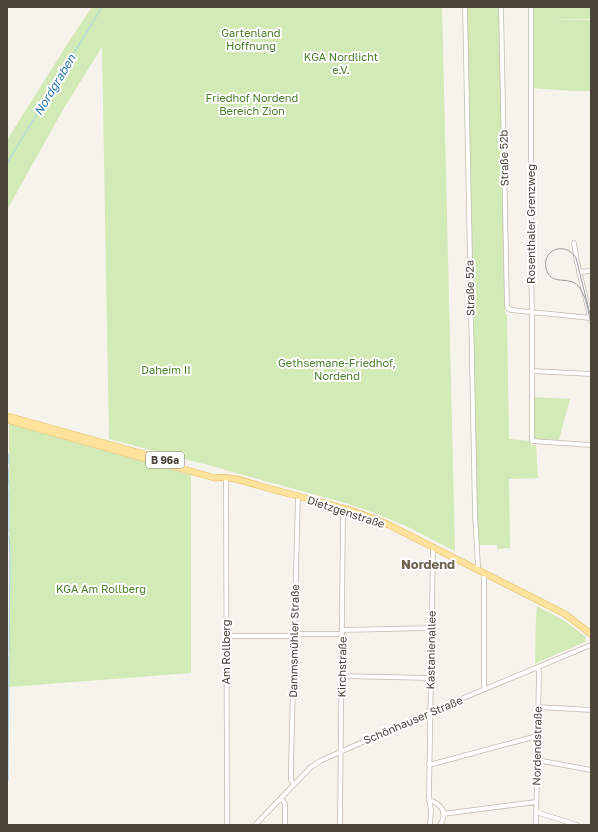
<svg xmlns="http://www.w3.org/2000/svg" width="598" height="832" viewBox="0 0 598 832" font-family="'Golos Text',sans-serif">
<style>
.green{fill:#d2eab5}
.lines{fill:none;stroke-linecap:round;stroke-linejoin:round}
.stream{stroke:#a9d4f2;stroke-width:1}
.minor-casing{stroke:#c2bbae;stroke-width:5.5}
.major-casing{stroke:#e6c16a;stroke-width:7}
.minor{stroke:#fff;stroke-width:4}
.major{stroke:#ffe39c;stroke-width:5.5}
.tram{stroke:#9a9a9a;stroke-width:1}
.labels{text-anchor:middle;stroke-width:4;stroke-linejoin:round;paint-order:stroke}
.shield{fill:#fff;stroke:#817c74;stroke-width:1}
.shield-label{font-size:10px;font-weight:bold;fill:#4b4439}
.park-label{font-size:11px;fill:#4a7f2a;stroke:#fff}
.street-label{font-size:11px;fill:#4b4439;stroke:#fff}
.water-label{font-size:12px;font-style:italic;fill:#2e7ab2;stroke:#fff}
.quarter-label{font-size:13px;font-weight:bold;fill:#6e6250;stroke:#fff}
</style>
<rect width="100%" height="100%" fill="#f6f3ec"/>
<path class="green" d="M92,7H442L455,551L402,524L374,513L349,504L225,470L223,469L109,439L102,47L64,108L7,210V140L68,43Z
M465,7H499L505,314H507L509,439L530,441V445H536L538,478L509,479L510,548L497,549V545H478L476,514Z
M532,7H591V19H549L591,20V91H573L531,88Z
M532,397L570,399L559,440L533,439Z
M9,424L191,475V673L9,687L10,584Z
M537,606L565,621L586,637L585,642L538,662L535,664L536,616Z"/>
<g class="lines">
<path class="stream" d="M7,163L102,7
M7,451L9,458V464
M8,466L9,487
M9,489V533
M9,535L10,554
M9,653L10,555
M7,782L8,781L9,655"/>
<g class="minor-casing">
<path id="minor" d="M465,7L475,514L478,566L476,569
M501,7L507,306L508,308L511,310L591,318
M531,7V266L532,313V441L591,445
M574,243L577,262L591,321
M579,272L591,271
M532,371L591,374
M226,478L227,825
M342,630L431,628
M227,636H289L298,634H342
M342,676L430,678
M485,689L484,686V578L486,574
M538,707L591,710
M537,760L591,770
M429,765L537,736
M294,784L291,780V765L298,496
M281,798L285,804V825
M429,800C442,804 448,813 440,825
M536,812L577,825
M443,814L536,802
M255,825L311,767L320,761L430,712L591,645
M340,825L343,509
M430,825L431,810L429,797L433,547
M536,825L539,671L537,668"/>
</g>
<g class="major-casing">
<path id="major" d="M7,416L176,463
M7,420L215,478C229,476 244,481 257,485C301,498 347,506 389,525L565,614L591,634"/>
</g>
<use href="#minor" class="minor"/>
<use href="#major" class="major"/>
<path class="tram" d="M591,318L576,258C566,241 542,249 546,268C550,287 569,275 578,286C587,296 588,312 591,324"/>
</g>
<g class="labels">
<rect class="shield" x="146" y="452" width="38" height="16" rx="3"/>
<g class="shield-label">
<text x="165" y="464">B 96a</text>
</g>
<g class="park-label">
<text x="251" y="37">Gartenland<tspan x="251" dy="13">Hoffnung</tspan></text>
<text x="341" y="61">KGA Nordlicht<tspan x="341" dy="13">e.V.</tspan></text>
<text x="252" y="102">Friedhof Nordend<tspan x="252" dy="13">Bereich Zion</tspan></text>
<text x="337" y="367">Gethsemane-Friedhof,<tspan x="337" dy="13">Nordend</tspan></text>
<text x="166" y="374">Daheim II</text>
<text x="101" y="593">KGA Am Rollberg</text>
</g>
<g class="street-label">
<text transform="translate(504 158) rotate(-91)" y="4">Straße 52b</text>
<text transform="translate(531 224) rotate(-90)" y="4">Rosenthaler Grenzweg</text>
<text transform="translate(470 288) rotate(-91)" y="4">Straße 52a</text>
<text transform="translate(346 512) rotate(18)" y="4">Dietzgenstraße</text>
<text transform="translate(294 641) rotate(-89)" y="4">Dammsmühler Straße</text>
<text transform="translate(431 650) rotate(-89)" y="4">Kastanienallee</text>
<text transform="translate(226 652) rotate(-90)" y="4">Am Rollberg</text>
<text transform="translate(342 667) rotate(-89)" y="4">Kirchstraße</text>
<text transform="translate(413 720) rotate(-23)" y="4">Schönhauser Straße</text>
<text transform="translate(537 746) rotate(-89)" y="4">Nordendstraße</text>
</g>
<g class="water-label">
<text transform="translate(55 85) rotate(-59)" y="4">Nordgraben</text>
</g>
<g class="quarter-label">
<text x="428" y="569">Nordend</text>
</g>
</g>
<rect width="598" height="832" fill="none" stroke="#4b4439" stroke-width="16"/>
</svg>
